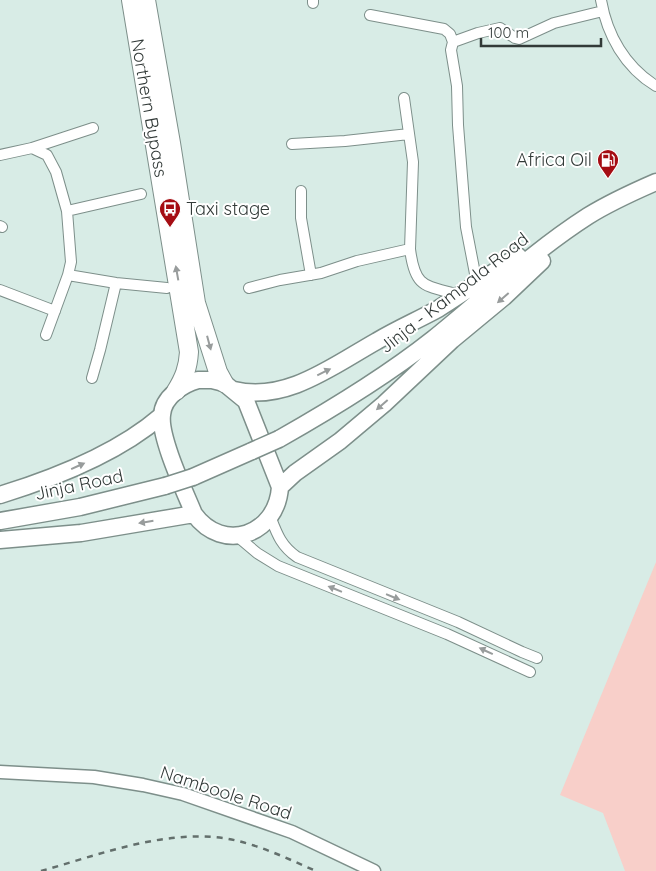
<svg xmlns="http://www.w3.org/2000/svg" width="656" height="871" viewBox="0 0 656 871" font-family="Quicksand,sans-serif">
<style>
.green{fill:#f8cfc9}
.lines{fill:none;stroke-linecap:round;stroke-linejoin:round}
.minor-casing{stroke:#7d8f8a;stroke-width:12}
.tertiary-casing{stroke:#7d8f8a;stroke-width:15}
.trunk-casing{stroke:#7d8f8a;stroke-width:19}
.motorway-casing{stroke:#7d8f8a;stroke-width:20}
.minor{stroke:#fff;stroke-width:10}
.tertiary{stroke:#fff;stroke-width:12}
.trunk{stroke:#fff;stroke-width:16}
.motorway{stroke:#fff;stroke-width:18}
.rail{stroke:#636f6c;stroke-width:2.5;stroke-dasharray:6 6;stroke-linecap:butt}
.trunk-bridge-casing{stroke:#7d8f8a;stroke-width:19;stroke-linecap:butt}
.trunk-bridge{stroke:#fff;stroke-width:16}
.oneway{fill:#989c9c}
.labels{text-anchor:middle;stroke-width:4;stroke-linejoin:round;paint-order:stroke}
.street-label{font-size:18px;fill:#323a38;stroke:#fff}
.poi-label{font-size:18px;fill:#323a38;stroke:#fff;text-anchor:end}
</style>
<rect width="100%" height="100%" fill="#d8ece6"/>
<path class="green" d="M656,562V871H625L603,813L560,795Z"/>
<g class="lines">
<g class="minor-casing">
<path id="minor" d="M601,0C607,35 625,67 656,86
M313,3V0
M370,15L444,29L450,34L453,42
M404,98L413,162L410,249
M292,144L345,141L409,134
M32,148L93,128
M0,155L32,148L47,155L56,172L67,211L71,262L68,275L46,335
M301,191V218L311,275
M67,211L141,194
M0,226L2,227
M68,275L116,283L167,288
M477,284L466,227L458,125L457,86L451,50L453,42L478,33L500,28L515,38L519,39L554,23L603,11
M249,288L280,280L321,273L357,261L410,249C415,289 425,285 459,295
M0,290L55,311
M92,378L100,350L116,283
M270,516C277,534 281,546 297,557L458,622L522,652L537,658
M238,537L257,553L278,566L447,634L530,672"/>
</g>
<g class="tertiary-casing">
<path id="tertiary" d="M0,772L94,777L143,785L183,794L292,832L374,871"/>
</g>
<g class="trunk-casing">
<path id="trunk" d="M198,380H212L224,383L246,401L280,487C277,535 223,554 194,514C185,492 159,437 162,415C163,397 183,384 198,380Z
M234,390C286,403 334,365 377,341C397,329 418,320 438,309C465,292 491,274 518,256
M279,439C332,409 385,377 433,339C484,298 532,252 588,216C609,203 633,192 656,182
M193,477L252,451
M280,487L295,473L340,441L384,404L452,340L504,297L542,261
M0,495C55,478 117,454 161,416
M0,521L80,507L165,486
M0,540L81,533L194,514"/>
</g>
<g class="motorway-casing">
<path id="motorway" d="M131,0L189,352C188,368 184,378 176,391
M146,0L171,143L196,303L218,372L224,383"/>
</g>
<use href="#minor" class="minor"/>
<use href="#tertiary" class="tertiary"/>
<use href="#trunk" class="trunk"/>
<use href="#motorway" class="motorway"/>
<path class="rail" d="M41,871C99,855 161,830 223,838C256,843 286,858 316,871"/>
<g class="trunk-bridge-casing">
<path id="trunk-bridge" d="M252,451L279,439
M165,486L193,477"/>
</g>
<use href="#trunk-bridge" class="trunk-bridge"/>
</g>
<defs><path id="oneway-solid" d="M-6-.8H1V-3.2L6.5 0L1 3.2V.8H-6Z" transform="scale(1.25)"/></defs>
<g class="oneway">
<use href="#oneway-solid" transform="translate(177 273) rotate(-100)"/>
<use href="#oneway-solid" transform="translate(503 298) rotate(139)"/>
<use href="#oneway-solid" transform="translate(209 343) rotate(75)"/>
<use href="#oneway-solid" transform="translate(324 372) rotate(-26)"/>
<use href="#oneway-solid" transform="translate(382 405) rotate(139)"/>
<use href="#oneway-solid" transform="translate(78 466) rotate(-24)"/>
<use href="#oneway-solid" transform="translate(146 522) rotate(171)"/>
<use href="#oneway-solid" transform="translate(335 589) rotate(-158)"/>
<use href="#oneway-solid" transform="translate(393 597) rotate(22)"/>
<use href="#oneway-solid" transform="translate(486 651) rotate(-155)"/>
</g>
<defs>
<g id="fuel-pin" transform="scale(1.125)"><path d="M0 17L-7.5 6A9.5 9.5 0 1 1 7.5 6Z" fill="#a50d13" stroke="#fff"/><path d="M-5.5-6h7V0h2V4h1.3V-2.5L3-4.5l.8-.8L6-3V5H2.5V1h-1V6h-7ZM-4.2-4.7v3.2H.2V-4.7Z" fill="#fff"/></g>
<g id="bus-pin" transform="scale(1.125)"><path d="M0 17L-7.5 6A9.5 9.5 0 1 1 7.5 6Z" fill="#a50d13" stroke="#fff"/><path d="M-5-6H5V4H4V6H2V4H-2V6H-4V4H-5ZM-3.5-4V0h7V-4ZM-3.5 1.2v1.5H-2V1.2ZM2 1.2v1.5H3.5V1.2Z" fill="#fff"/></g>
</defs>
<g fill-rule="evenodd">
<use href="#fuel-pin" x="608" y="160"/>
<use href="#bus-pin" x="170" y="209"/>
</g>
<g class="labels">
<g class="street-label">
<text transform="translate(149 108) rotate(80)" y="6">Northern Bypass</text>
<text transform="translate(454 293) rotate(-38)" y="6">Jinja - Kampala Road</text>
<text transform="translate(79 485) rotate(-12)" y="6">Jinja Road</text>
<text transform="translate(226 793) rotate(18)" y="6">Namboole Road</text>
</g>
<g class="poi-label">
<text x="592" y="166">Africa Oil</text>
<text x="186" y="215" text-anchor="start">Taxi stage</text>
</g>
</g>
<path d="M481 38v8h120v-8" fill="none" stroke="#323a38" stroke-width="2.5"/>
<text x="488" y="38" font-size="15" fill="#323a38" stroke="#ffffff" stroke-width="4" paint-order="stroke">100 m</text>
</svg>
